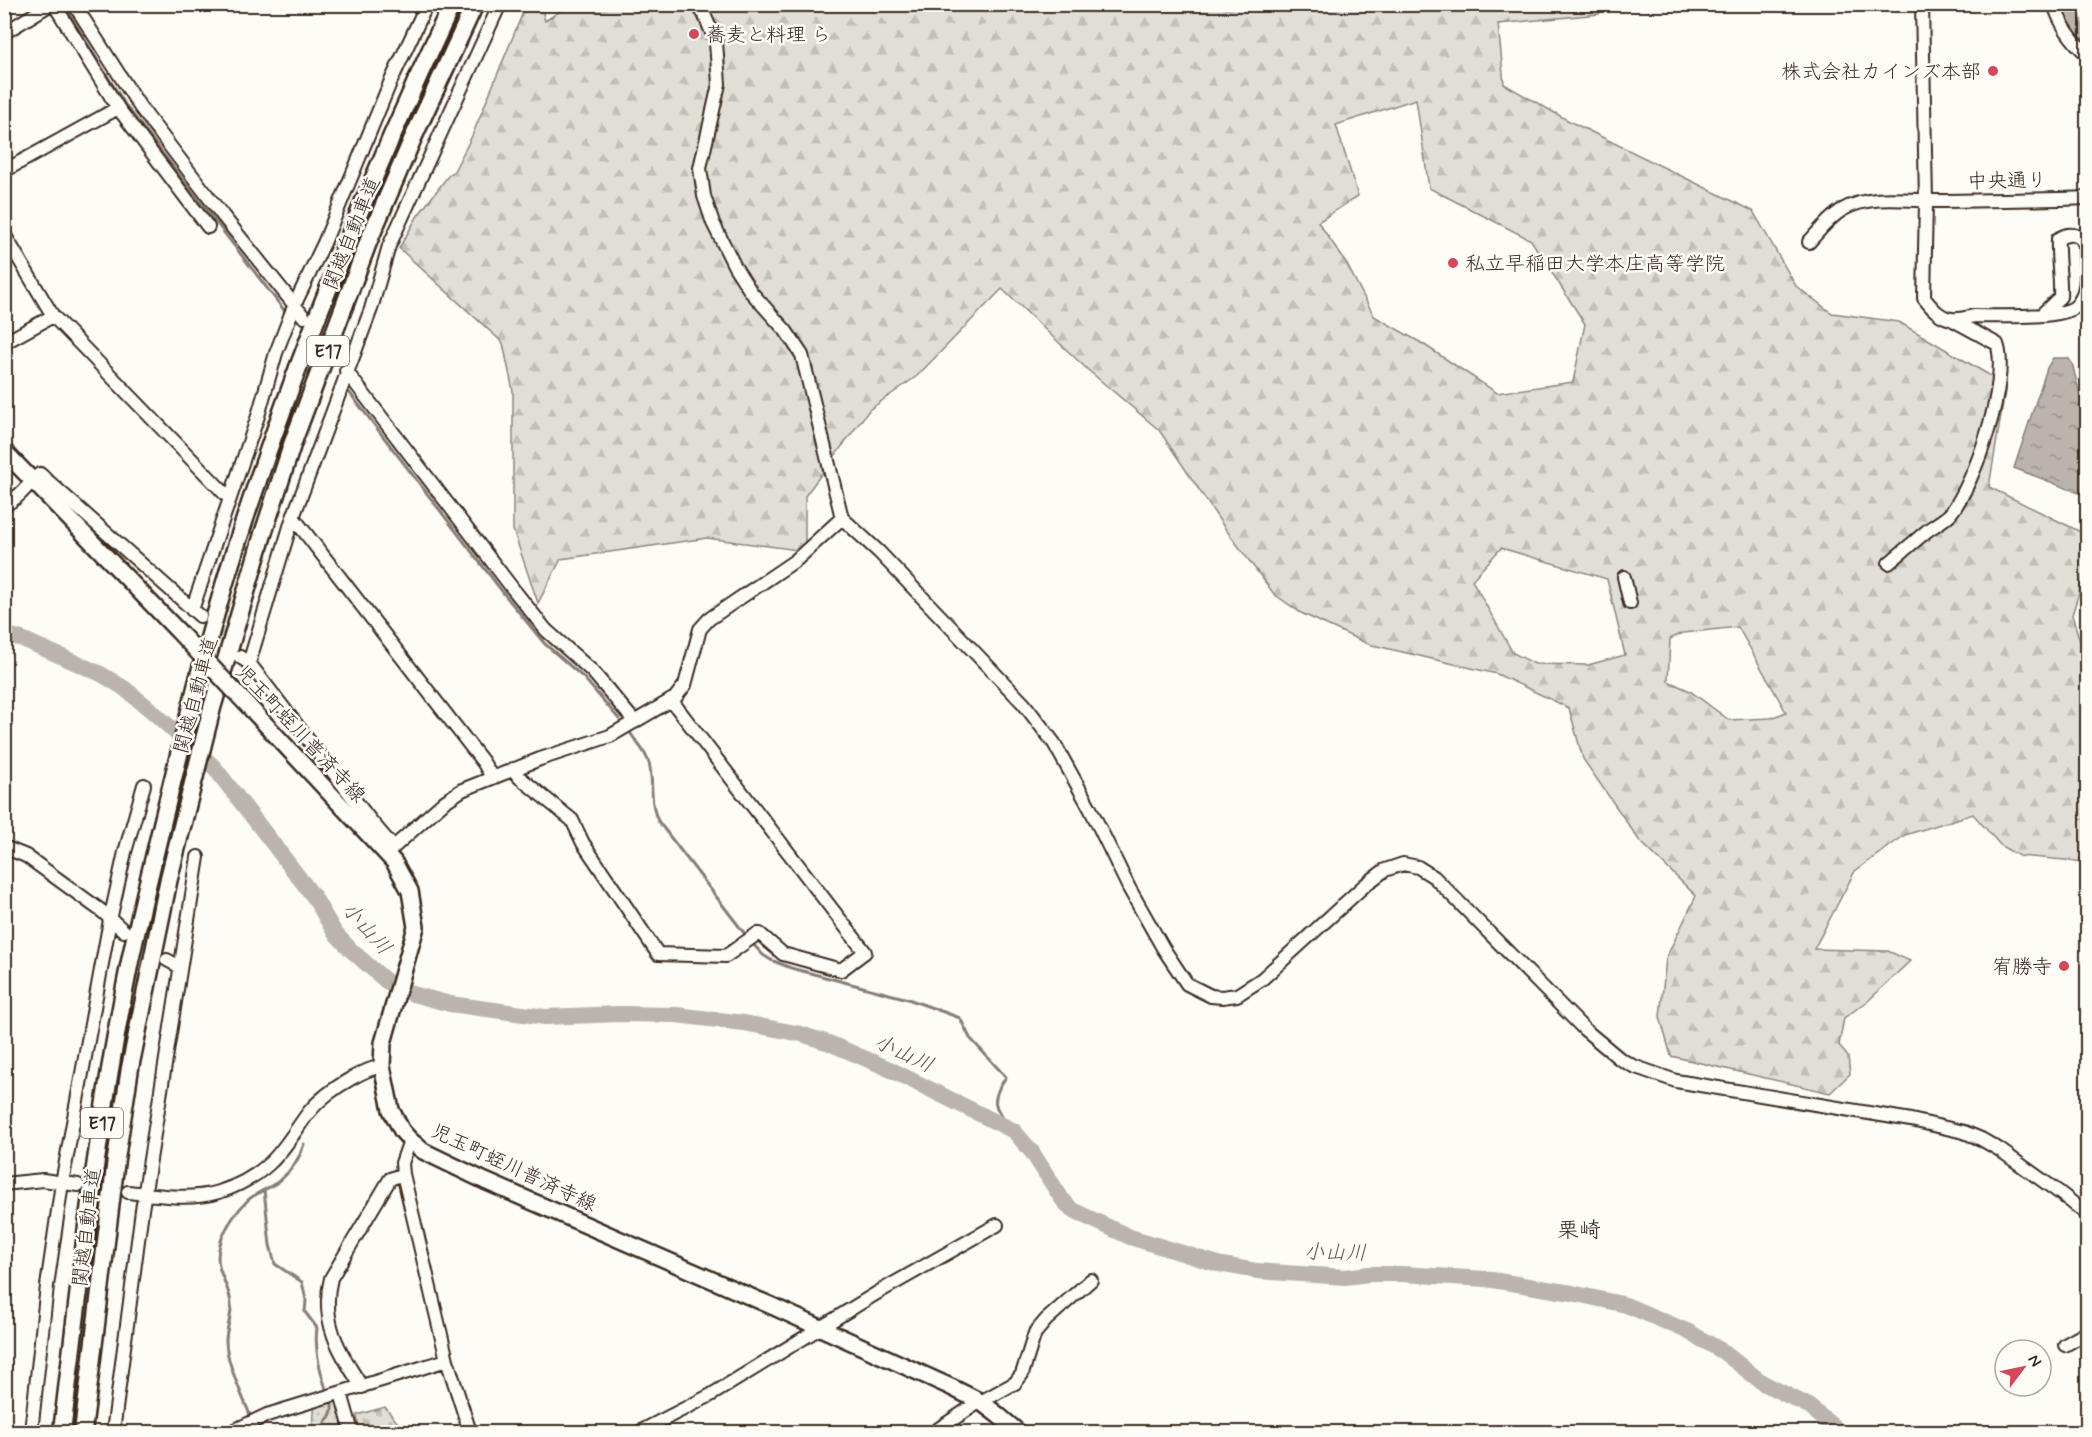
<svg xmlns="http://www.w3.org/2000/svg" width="2092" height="1437" viewBox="0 0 2092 1437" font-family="Mynerve,'Klee One',sans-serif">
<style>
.green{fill:url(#green-dots);stroke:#8e847a;stroke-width:1.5}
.forest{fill:url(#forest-firs);stroke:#8e847a;stroke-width:1.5;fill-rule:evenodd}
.cemetery{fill:url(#cemetery-stones);stroke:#8e847a;stroke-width:1.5}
.water{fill:url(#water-ripples);stroke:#887d74;stroke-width:1.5}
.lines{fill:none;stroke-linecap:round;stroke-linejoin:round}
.stream{stroke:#887d74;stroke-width:3}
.river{stroke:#bbb4ad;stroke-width:16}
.minor-tunnel{stroke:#d6d2cc;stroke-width:12;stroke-dasharray:12 6;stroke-linecap:butt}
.minor-casing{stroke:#3b2a1e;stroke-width:16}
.major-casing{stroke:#3b2a1e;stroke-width:20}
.highway-casing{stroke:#3b2a1e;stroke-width:21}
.minor{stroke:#fdfcf7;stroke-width:12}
.major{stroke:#fdfcf7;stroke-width:15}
.highway{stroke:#fdfcf7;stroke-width:16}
.major-bridge-casing{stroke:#3b2a1e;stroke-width:20;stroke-linecap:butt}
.major-bridge{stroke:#fdfcf7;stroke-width:15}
.poi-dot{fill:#d1495b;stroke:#fdfcf7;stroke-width:2}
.labels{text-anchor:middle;stroke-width:5;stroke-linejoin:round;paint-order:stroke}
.shield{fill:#fdfcf7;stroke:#75695f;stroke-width:1.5}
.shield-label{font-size:18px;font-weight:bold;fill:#3b2a1e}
.poi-label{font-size:20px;fill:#3b2a1e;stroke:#fdfcf7;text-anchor:start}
.street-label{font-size:20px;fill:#3b2a1e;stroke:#fdfcf7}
.water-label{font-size:21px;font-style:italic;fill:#615349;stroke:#fdfcf7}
.quarter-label{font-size:22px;fill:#3b2a1e;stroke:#fdfcf7}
</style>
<defs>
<pattern id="green-dots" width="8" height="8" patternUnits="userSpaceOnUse" patternTransform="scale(1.5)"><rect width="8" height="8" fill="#e1ded7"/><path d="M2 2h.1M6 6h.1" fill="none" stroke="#c2bfb8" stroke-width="1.8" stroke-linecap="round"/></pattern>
<pattern id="forest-firs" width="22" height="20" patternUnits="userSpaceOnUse" patternTransform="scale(1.5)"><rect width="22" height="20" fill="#e1ded7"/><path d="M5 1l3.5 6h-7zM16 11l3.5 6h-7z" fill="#c2bfb8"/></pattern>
<pattern id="cemetery-stones" width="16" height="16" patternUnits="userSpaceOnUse" patternTransform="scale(1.5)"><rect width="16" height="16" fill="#e1ded7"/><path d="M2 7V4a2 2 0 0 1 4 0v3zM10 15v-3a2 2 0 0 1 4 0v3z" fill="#c2bfb8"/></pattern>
<pattern id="water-ripples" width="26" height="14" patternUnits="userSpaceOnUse" patternTransform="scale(1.5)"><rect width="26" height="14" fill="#bbb4ad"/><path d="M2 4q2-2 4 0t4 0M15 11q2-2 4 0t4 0" fill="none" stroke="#99938c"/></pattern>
</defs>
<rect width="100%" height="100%" fill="#fdfcf7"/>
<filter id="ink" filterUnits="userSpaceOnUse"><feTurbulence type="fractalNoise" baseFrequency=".0167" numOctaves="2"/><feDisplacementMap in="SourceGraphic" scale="12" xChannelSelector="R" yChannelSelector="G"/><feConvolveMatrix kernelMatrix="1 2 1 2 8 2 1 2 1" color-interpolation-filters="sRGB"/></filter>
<g filter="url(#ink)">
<path class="green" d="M336,1398L346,1432H312L315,1404Z"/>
<path class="forest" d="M571,4L1600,5L1599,14L1498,24L1504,84L1569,121L1753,211L1796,286L1832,313L1899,322L2006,385L1989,487L2087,535V567L2072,615L2087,664V862L2019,856L2001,846L1973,814L1905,835L1855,871L1814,949L1888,951L1910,961L1868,1001L1844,1018L1839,1045L1848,1057L1850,1074L1830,1093L1671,1056L1660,1017L1666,958L1696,896L1639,840L1583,759L1569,708L1497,674L1368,644L1301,613L1274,594L1224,527L1159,430L1088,370L1002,289L917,376L869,410L805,496V551L707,538L561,559L538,603L513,530V391L503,343L399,248L417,217L448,176L454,171L472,136L526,5H541L545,21ZM1416,99L1429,188L1531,240L1585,324L1573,382L1497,393L1423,344L1374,316L1345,261L1318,222L1358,196L1336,125ZM1501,548L1607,579L1625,655L1588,665L1535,664L1513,653L1472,580ZM1738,627L1786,712L1771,718L1729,720L1690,691L1668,681L1670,639L1683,633Z"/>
<path class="cemetery" d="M385,1407L405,1432H359L357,1415Z"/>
<path class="water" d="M2053,358H2068L2072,363L2082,403L2084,495L2014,468L2047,368Z"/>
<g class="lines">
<path class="stream" d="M63,4L126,106L284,310
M346,388L505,595L544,643L584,678L619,719
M631,734C637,743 646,752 649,763C654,783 649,802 658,821L748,938
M752,943L763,955L771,960L791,968L908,999L960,1018L970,1038L1006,1077C987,1104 996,1109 1014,1131
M264,1190L270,1245L275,1264L302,1282L306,1300L305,1312L317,1328C314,1349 320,1372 327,1392
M250,1415C242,1395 226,1361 226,1341C226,1328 232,1317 231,1304C230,1291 224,1282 220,1270C212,1245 231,1217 248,1200C257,1192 270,1188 279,1181C291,1171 300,1158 304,1144
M317,1432C324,1423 336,1415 331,1401"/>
<path class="river" d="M2070,4L2077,32L2088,45
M4,634L22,639L101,674L124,688L152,711L214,767L314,897L335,933L351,950L386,981L413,994L450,1004L545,1017L620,1014L676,1015L744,1023L801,1034L829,1043L885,1067L1014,1131L1032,1152L1062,1199L1072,1210L1130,1237L1218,1264L1257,1271L1345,1277L1369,1274H1402L1486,1279L1572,1293L1626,1305L1687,1331L1722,1351L1763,1383L1807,1405L1840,1432"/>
<path class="minor-tunnel" d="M309,323L340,358
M200,616L235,652"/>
<g class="minor-casing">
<path id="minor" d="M54,4L118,108L208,227
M74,4L140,107L223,216L304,317
M697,4L704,14L716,42L719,84L700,168L704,196L713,223L735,267L751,292L786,331L802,355L842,518L879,552L1024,704L1054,743L1090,808L1129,888L1163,948L1187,984L1211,996L1222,997L1237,995L1262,979L1365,885L1385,870L1403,864L1418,867L1434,877L1584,1029L1620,1059L1633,1066L1676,1081L1911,1120L1964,1132L1981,1139L2000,1150L2060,1193L2088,1215
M1922,4L1926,201L1924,298C1931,307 1940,318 1952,319C1960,320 1968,317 1975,316C1996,316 2060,319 2075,307C2091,292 2085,265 2085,246C2081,233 2068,232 2058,239C2057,259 2061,277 2060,297L2041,315
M2054,4C2060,24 2072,41 2088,55
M4,33L51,4
M4,171L118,108
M4,234L53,316L229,498
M1809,242C1819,231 1829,218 1842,210C1871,193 1909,201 1941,201C1990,200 2039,200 2088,198
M4,343L53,316
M346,371L513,589L546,630L592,671L635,722
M4,506C12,501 19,496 25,489C31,483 33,478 40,474L200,616
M293,517L483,762L492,777
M1889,563C1902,552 1915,541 1928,530C1935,525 1944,520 1950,514C1975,484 2010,380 1997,344L1951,319
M1624,577L1630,603
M192,610L258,416L276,353L294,306L324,243L390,83L427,4
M240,657L249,663L370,820L393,847
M249,663L292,520L371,309L389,246L500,4
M513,769L519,777L572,820L583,843L658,954L726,956L757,934H760L783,954L841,970L865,952L671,700
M4,847L26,856L103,912L124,931
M386,854L444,802L462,790L540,759L610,736L675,698L685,685L700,629L709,619L796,560L842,518
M167,960L180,967
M410,1140L402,1163L403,1174L447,1360L470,1432
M4,1184L43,1180L78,1185
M128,1192C158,1195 189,1201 219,1192C238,1186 256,1176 270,1163C286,1148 296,1129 309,1112C321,1097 336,1087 352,1078C361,1073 371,1068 382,1066
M2065,1345L2088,1332
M362,1387C339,1352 320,1321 331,1278L390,1179L403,1174
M341,1393L352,1432
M31,1432L47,1286L62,1183L110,920L125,852L144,785
M113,1432L142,1210L198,857
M231,1432L267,1415L447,1360
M639,1432L711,1395L877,1293L997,1225
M934,1432L973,1406L1015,1383L1022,1374L1035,1333L1046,1320L1091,1280"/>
</g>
<g class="major-casing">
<path id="major" d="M4,451L177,630
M254,712L394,862L410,891L416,927L383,1043L382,1066L391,1110L402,1131L410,1140L423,1151L485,1181L772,1306L951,1387L981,1402L998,1415L1018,1432"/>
</g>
<g class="highway-casing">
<path id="highway" d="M62,1432C80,1277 98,1120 129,966C141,908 156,850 170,791C192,702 214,612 243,525C301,347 372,173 452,4
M83,1432L116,1159L130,1068L169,878L212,708L263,534L293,442L369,240L413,138L475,4"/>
</g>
<use href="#minor" class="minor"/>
<use href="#major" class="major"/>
<use href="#highway" class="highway"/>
<g class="major-bridge-casing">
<path id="major-bridge" d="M177,630L254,712"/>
</g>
<use href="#major-bridge" class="major-bridge"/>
</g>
</g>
<g class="poi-dot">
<circle cx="694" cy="34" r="6"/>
<circle cx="1993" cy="71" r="6"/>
<circle cx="1453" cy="263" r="6"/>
<circle cx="2064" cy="966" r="6"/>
</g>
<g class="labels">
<g class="shield">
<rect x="307" y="336" width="42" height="30" rx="4.5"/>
<rect x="81" y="1108" width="42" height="30" rx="4.5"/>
</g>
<g class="shield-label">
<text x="328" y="357">E17</text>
<text x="102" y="1129">E17</text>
</g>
<g class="poi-label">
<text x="706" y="41">蕎麦と料理 ら</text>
<text x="1981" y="78" text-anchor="end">株式会社カインズ本部</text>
<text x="1465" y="270">私立早稲田大学本庄高等学院</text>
<text x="2052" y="973" text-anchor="end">宥勝寺</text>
</g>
<g class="street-label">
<text transform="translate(2007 180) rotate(-1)" y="7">中央通り</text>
<text transform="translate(351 233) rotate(-68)" y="7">関越自動車道</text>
<text transform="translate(195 695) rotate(-75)" y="7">関越自動車道</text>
<text transform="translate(301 733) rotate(47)" y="7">児玉町蛭川普済寺線</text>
<text transform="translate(514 1167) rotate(25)" y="7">児玉町蛭川普済寺線</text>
<text transform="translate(86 1227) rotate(-83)" y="7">関越自動車道</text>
</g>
<g class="water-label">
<text transform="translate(367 928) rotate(48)" y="7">小山川</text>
<text transform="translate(904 1053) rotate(25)" y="7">小山川</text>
<text transform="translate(1335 1252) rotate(1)" y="7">小山川</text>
</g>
<g class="quarter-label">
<text x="1579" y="1237">栗崎</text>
</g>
</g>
<rect width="2092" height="1437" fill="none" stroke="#fdfcf7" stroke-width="24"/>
<rect x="12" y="12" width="2068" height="1413" fill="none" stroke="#3b2a1e" stroke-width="2" filter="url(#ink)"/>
<g transform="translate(2023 1368) rotate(58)"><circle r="28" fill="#fdfcf7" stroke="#afa8a0" stroke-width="1.5"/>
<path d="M0-4.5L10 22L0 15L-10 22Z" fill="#d1495b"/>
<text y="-9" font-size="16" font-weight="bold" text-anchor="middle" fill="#3b2a1e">N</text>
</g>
</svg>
